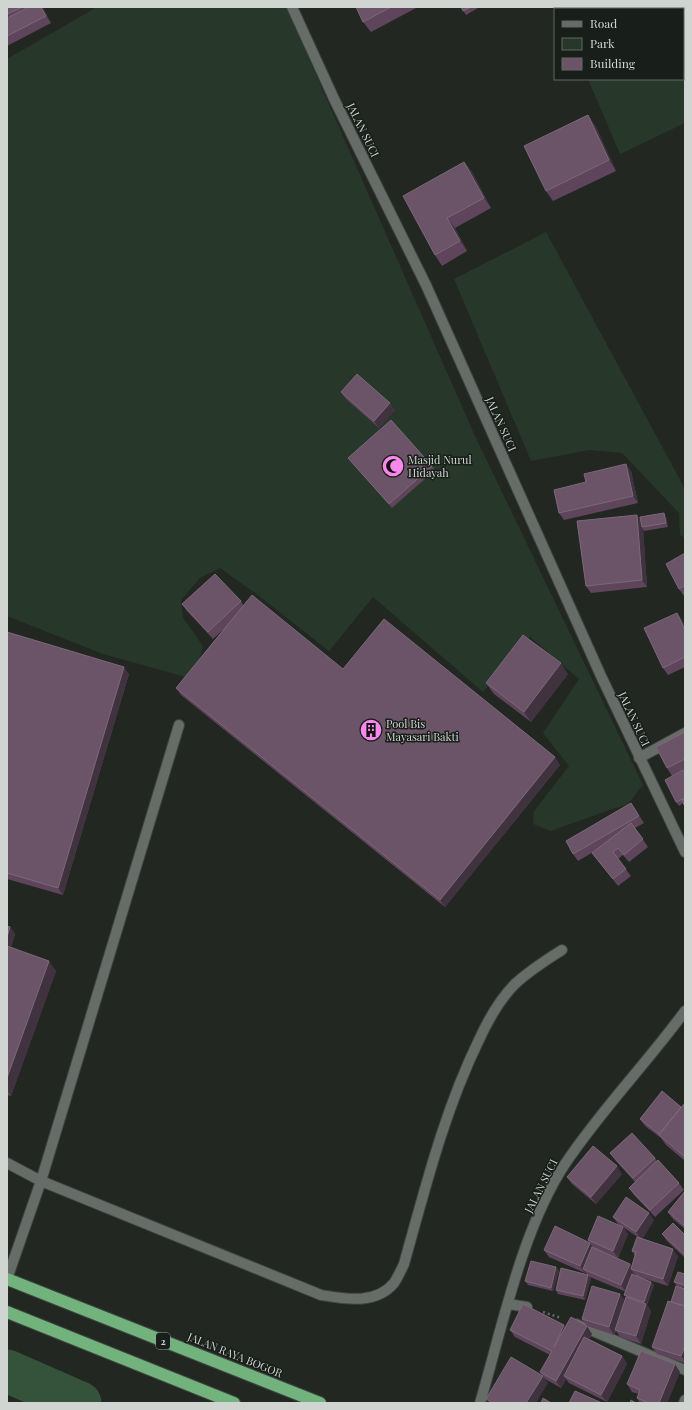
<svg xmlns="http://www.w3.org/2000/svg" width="692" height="1410" viewBox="0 0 692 1410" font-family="'Playfair Display',serif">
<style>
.green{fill:#27382a}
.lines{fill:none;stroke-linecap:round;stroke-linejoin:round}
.river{stroke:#35533a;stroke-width:43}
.minor-casing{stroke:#3e433f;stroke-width:12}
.highway-casing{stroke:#3e433f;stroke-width:14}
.path{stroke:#646965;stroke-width:2.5;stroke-dasharray:2 3;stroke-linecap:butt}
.minor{stroke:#666c67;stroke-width:10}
.highway{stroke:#72b37d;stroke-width:12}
.wall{fill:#5f455b;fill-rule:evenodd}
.shaded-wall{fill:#41323f}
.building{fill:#6b5468;stroke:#7b6878}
.labels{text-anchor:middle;stroke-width:3;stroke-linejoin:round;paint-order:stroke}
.shield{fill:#181e19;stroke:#9a9e9a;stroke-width:1}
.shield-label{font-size:10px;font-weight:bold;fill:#d1d5d2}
.street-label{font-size:11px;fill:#d1d5d2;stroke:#181e19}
.poi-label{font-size:11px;fill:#d1d5d2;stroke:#181e19;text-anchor:start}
</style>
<rect width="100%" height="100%" fill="#222722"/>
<path class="green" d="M97,7H286L475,436L643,785L627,805L612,809L551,831L533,824L534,811L569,766L543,733L579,679L530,637L483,692L373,597L329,651L254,592L220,568L200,578L181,600L183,618L203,646L199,662L186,677L103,654L7,616V59Z
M627,7H685V123L620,154L588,79H683V9H623Z
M546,232L685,489V538L680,535L679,513L622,453L589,450L531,461L454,279Z"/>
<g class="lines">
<path class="river" d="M7,1371L80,1403"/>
<g class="minor-casing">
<path id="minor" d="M292,7L335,101L426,285L601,676L685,852
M639,758L685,733
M7,1163L41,1181L321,1295C345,1299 376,1305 394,1283C398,1277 401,1270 404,1264C425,1189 444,1112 478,1042C487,1022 499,1000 515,984C529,971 546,960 562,950
M7,1279L41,1181L179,725
M508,1304L527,1307
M576,1324L685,1370
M480,1403C502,1328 522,1229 565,1164C601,1110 647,1063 685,1011
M684,1403L685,1400"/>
</g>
<g class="highway-casing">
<path id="highway" d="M7,1279L320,1403
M7,1312L234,1403"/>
</g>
<path class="path" d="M543,1312L561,1318"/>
<use href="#minor" class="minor"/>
<use href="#highway" class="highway"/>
</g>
<path class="wall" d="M7,7H42L51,23L7,46V18L9,17L7,15Z
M356,7H418L371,32L363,22Z
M461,7H477L478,8L466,15Z
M595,125L616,171L553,201L546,191Z
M464,162L472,172L491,208L455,228L467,251L442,266L435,255Z
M341,392L395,410L379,428L346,399Z
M348,458L432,466L435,470L392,508Z
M631,471L638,503L564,520L559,513L586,482Z
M666,517L668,527L644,531L643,529L647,587L591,593L586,586L640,519Z
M685,553V595L684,596L679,589Z
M241,601L243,605L343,669L560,765L445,907L181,695L176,688L224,629L213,639L187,611L182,604Z
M677,613L682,620L685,627V667L668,675L663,668Z
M7,632L129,674L63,895L7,879Z
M568,674L531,722L494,694L486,683Z
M685,732V769L672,776L667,768Z
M685,773V807L683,803L679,806L676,802Z
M631,803L644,823L635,828L648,847L629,862L623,855L618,859L631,876L618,886L592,853L595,851L578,861L573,854Z
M7,926L10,927L15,934L11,947L56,971L11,1096L7,1095Z
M685,1103V1161L666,1145L661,1138L645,1126L640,1119L681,1107Z
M610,1153L655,1158L657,1161L679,1183L684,1190L655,1217L634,1195L629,1188L635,1182L615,1160Z
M622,1174L596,1204L572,1184L567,1177Z
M685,1191V1229L673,1219L668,1212Z
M613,1217L654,1220L642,1239L678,1256L668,1286L636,1276L634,1273L633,1275L651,1282L654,1285L647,1305L651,1311L641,1344L620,1337L616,1331L614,1335L587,1326L582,1319L620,1294L625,1301L626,1297L624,1295L626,1292L590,1277L591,1278L585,1300L558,1294L556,1290L587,1274L585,1272V1273L549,1257L544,1250L590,1243L588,1240L621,1226L618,1224ZM623,1227L639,1238L632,1251L635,1256L632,1267L630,1264L594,1248L618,1258L628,1234Z
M662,1234L685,1235V1258L667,1241Z
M556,1267L559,1271L553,1291L528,1285L525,1281Z
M685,1274V1288L677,1286L674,1282Z
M685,1289V1363L657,1354L652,1347L671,1302Z
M566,1327L592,1334L589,1339L622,1356L627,1364L607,1402L569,1383L566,1379L561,1388L545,1379L540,1372L550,1355L515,1337L510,1330Z
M680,1372L667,1403H640L637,1398L639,1394L632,1392L627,1384Z"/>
<path class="shaded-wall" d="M41,7H42L44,9L51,23L46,16Z
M588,115L595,125L616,171L609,160Z
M464,162L472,172L491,208L484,198Z
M447,218L455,228L467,251L460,241Z
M390,403L395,410L379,428L374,421Z
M626,464L631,471L638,503L633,496Z
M664,513L666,517L668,527L666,523Z
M637,515L642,522V527L643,529L647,587L642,580Z
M677,613L682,620L685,627V630Z
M561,663L568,674L531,722L524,712Z
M124,667L129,674L63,895L58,888Z
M555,757L560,765L445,907L440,900Z
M631,803L636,810L644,823L639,816Z
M10,927L15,934L8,957L7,955V937Z
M49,961L56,971L11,1096L7,1090V1078Z
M617,1166L622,1174L596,1204L591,1197Z
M649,1213L654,1220L642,1240L636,1232Z
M623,1227L628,1234L618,1258L613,1251Z
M590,1243L595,1250L583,1269L585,1272V1273L580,1266Z
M673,1249L678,1256L668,1286L663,1279Z
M630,1264L634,1270L631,1269L634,1273L626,1292L621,1285Z
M556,1267L559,1271L553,1291L551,1288Z
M588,1275L591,1278L585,1300L583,1296Z
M651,1282L654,1285L647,1305L651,1311L641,1344L636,1336L646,1305L644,1302Z
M620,1294L625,1301L614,1335L609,1327Z
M564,1325L569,1332L554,1347Z
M587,1326L592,1334L567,1377L564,1376L566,1379L561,1388L556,1381Z
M685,1346V1361L681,1356Z
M622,1356L627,1364L607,1402L601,1395Z
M675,1364L680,1372L667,1403H659Z
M543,1376L548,1383L536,1403H526Z"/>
<path class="building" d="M7,7H23L7,14Z
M29,7H41L46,16L7,36V18Z
M356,7H391L363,22Z
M461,7H471L463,11Z
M588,115L609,160L546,191L524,146Z
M464,162L484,198L447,218L460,241L435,255L403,196Z
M357,374L390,403L374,421L341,392Z
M391,420L432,466L389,504L348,458Z
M626,464L633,496L559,513L554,490L586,482L584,474Z
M664,513L666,523L642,527L640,517Z
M637,515L642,580L586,586L577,521Z
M685,553V585L679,589L666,564Z
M215,574L241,601L208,632L182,604Z
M252,595L343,669L384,619L555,757L440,900L176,688Z
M677,613L685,630V657L663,668L644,628Z
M7,632L124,667L58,888L7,873Z
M523,635L561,663L524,712L486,683Z
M685,732V759L667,768L656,747Z
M683,770L685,774V798L676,802L665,780Z
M685,798V807L682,800Z
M631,803L639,816L573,854L566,841Z
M631,823L643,839L624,855L618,848L613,852L626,869L613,879L592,853Z
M7,926L10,927L7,937Z
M7,946L49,961L7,1078Z
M662,1091L681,1107L659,1134L640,1119Z
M685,1103V1157L659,1135Z
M632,1133L655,1158L633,1178L610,1153Z
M593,1146L617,1166L591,1197L567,1177Z
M658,1160L679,1183L650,1210L629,1188Z
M685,1191V1226L668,1212Z
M626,1197L649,1213L636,1232L613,1217Z
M598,1216L623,1227L613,1251L588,1240Z
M673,1223L685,1235V1255L662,1234Z
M555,1226L590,1243L580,1266L544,1250Z
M637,1237L673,1249L663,1279L631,1269L636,1252L632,1251Z
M592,1247L630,1264L621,1285L583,1269Z
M531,1261L556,1267L551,1288L525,1281Z
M561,1268L588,1275L583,1296L556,1290Z
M678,1272L685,1274V1285L674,1282Z
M632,1274L651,1282L644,1302L624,1295Z
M592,1286L620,1294L609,1327L582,1319Z
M676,1286L685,1289V1306L671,1302Z
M626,1297L646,1304L636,1336L615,1330Z
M668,1301L685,1306V1346L681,1356L652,1347Z
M523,1304L564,1325L554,1347L571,1317L587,1326L556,1381L540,1372L552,1351L510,1330Z
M584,1337L622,1356L601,1395L564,1376Z
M641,1351L675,1364L659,1403H649L637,1398L640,1390L627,1384Z
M511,1357L543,1376L526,1403H492L486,1399Z
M575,1391L602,1403H569Z
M543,1398L551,1403H541Z
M631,1400L636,1403H630Z"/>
<defs>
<g id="mosque-disc" transform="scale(1.15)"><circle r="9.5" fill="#f888eb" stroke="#181e19"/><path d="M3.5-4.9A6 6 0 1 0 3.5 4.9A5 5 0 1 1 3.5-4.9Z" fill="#111"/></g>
<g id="building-disc" transform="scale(1.15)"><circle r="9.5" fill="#f888eb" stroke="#181e19"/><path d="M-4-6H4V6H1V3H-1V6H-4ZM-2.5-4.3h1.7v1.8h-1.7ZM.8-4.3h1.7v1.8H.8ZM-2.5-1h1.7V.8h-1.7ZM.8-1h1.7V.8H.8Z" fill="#111"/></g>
</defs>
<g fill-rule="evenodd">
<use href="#mosque-disc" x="393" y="466"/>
<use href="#building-disc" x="371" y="730"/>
</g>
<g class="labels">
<rect class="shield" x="156" y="1333" width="14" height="16" rx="3"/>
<g class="shield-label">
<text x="163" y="1345">2</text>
</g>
<g class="street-label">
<text transform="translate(363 130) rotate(64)" y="4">JALAN SUCI</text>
<text transform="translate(501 424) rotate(66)" y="4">JALAN SUCI</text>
<text transform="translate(634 719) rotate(65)" y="4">JALAN SUCI</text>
<text transform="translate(541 1186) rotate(-63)" y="4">JALAN SUCI</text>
<text transform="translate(235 1355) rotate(22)" y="4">JALAN RAYA BOGOR</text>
</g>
<g class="poi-label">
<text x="408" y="464">Masjid Nurul<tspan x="408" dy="13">Hidayah</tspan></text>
<text x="386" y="728">Pool Bis<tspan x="386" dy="13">Mayasari Bakti</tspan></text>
</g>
</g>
<rect width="692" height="1410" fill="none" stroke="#d1d5d2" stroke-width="16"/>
<rect x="554" y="8" width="130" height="72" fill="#181e19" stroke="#626763"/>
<rect x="562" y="21" width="20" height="6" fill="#666c67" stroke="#626763"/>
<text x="590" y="28" font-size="12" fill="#d1d5d2">Road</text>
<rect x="562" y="38" width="20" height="12" fill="#27382a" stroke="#626763"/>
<text x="590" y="48" font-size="12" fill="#d1d5d2">Park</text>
<rect x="562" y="58" width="20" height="12" fill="#6b5468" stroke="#626763"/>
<text x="590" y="68" font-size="12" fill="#d1d5d2">Building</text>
</svg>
